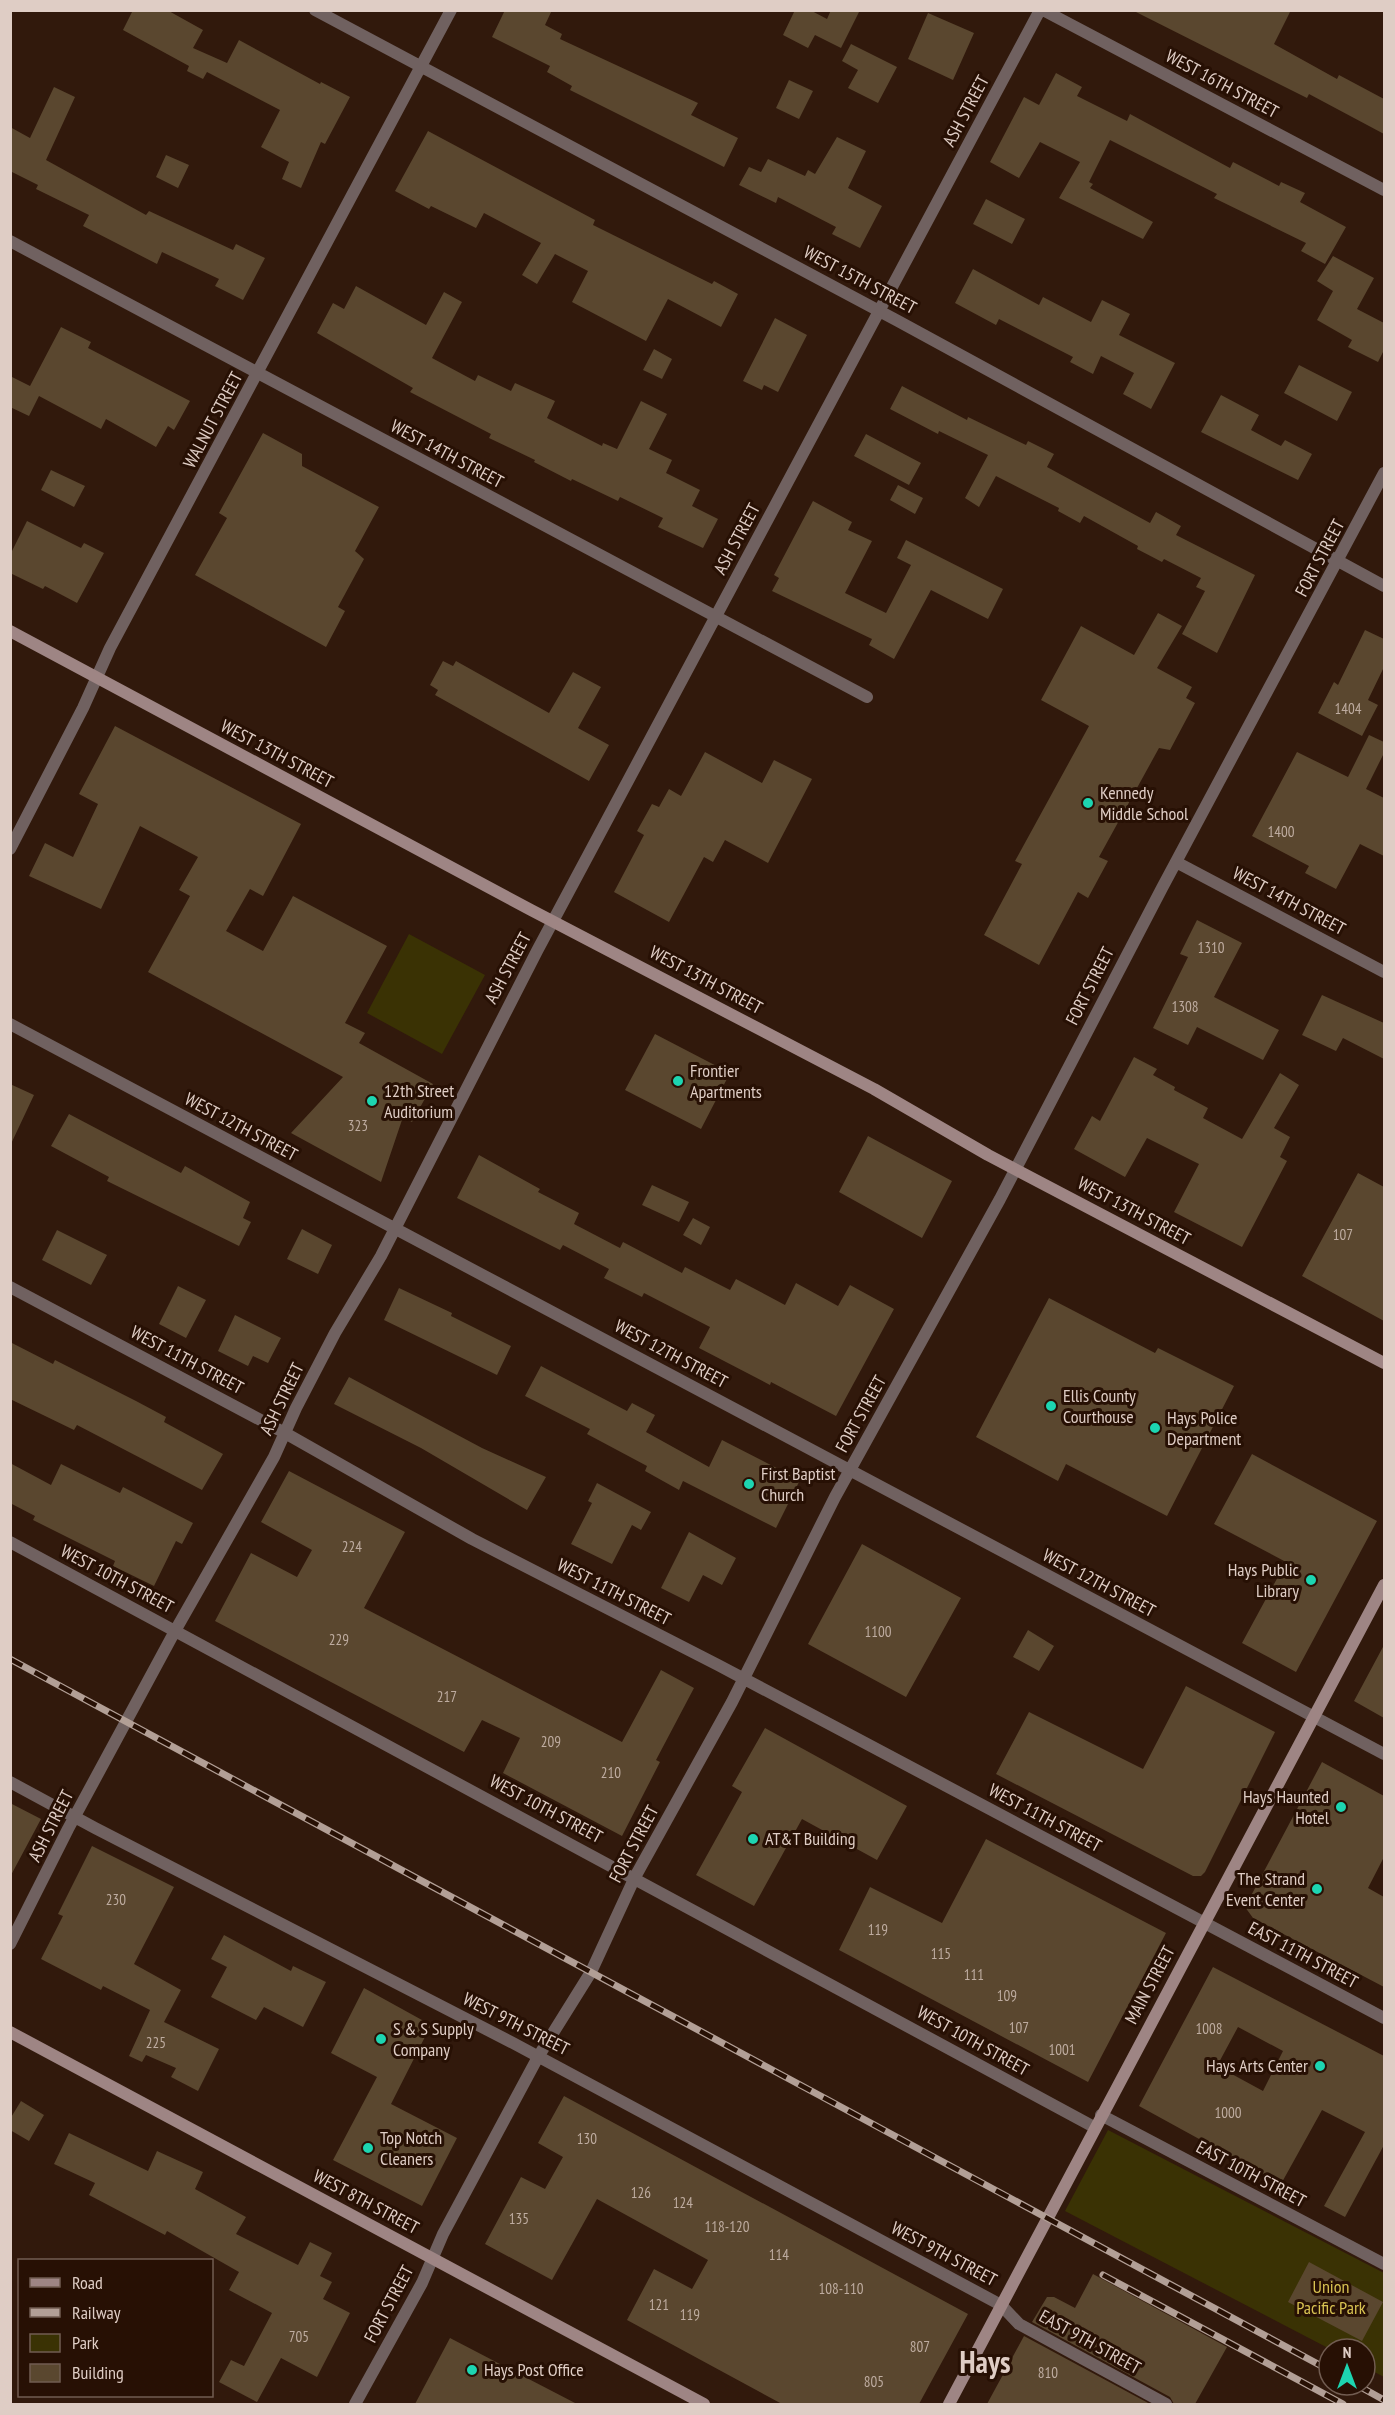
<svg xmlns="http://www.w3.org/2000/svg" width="1395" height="2415" viewBox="0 0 1395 2415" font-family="'PT Sans Narrow',sans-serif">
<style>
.green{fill:#3a3204}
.building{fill:#5a472f;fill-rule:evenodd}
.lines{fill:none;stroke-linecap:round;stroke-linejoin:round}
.street{stroke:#706160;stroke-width:12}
.secondary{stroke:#9e8584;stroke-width:12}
.rail-casing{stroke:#b29f96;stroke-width:7}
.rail{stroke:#271004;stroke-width:4.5;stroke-dasharray:14;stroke-linecap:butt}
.poi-dot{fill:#1dd5b1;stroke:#271004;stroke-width:2}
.labels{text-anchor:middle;stroke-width:6;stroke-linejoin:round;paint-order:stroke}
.number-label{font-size:15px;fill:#beaca0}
.street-label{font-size:18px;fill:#dfcdc5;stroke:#271004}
.poi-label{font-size:18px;fill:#dfcdc5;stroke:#271004;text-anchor:start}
.park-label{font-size:18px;fill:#d8c252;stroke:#271004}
.town-label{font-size:30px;font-weight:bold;fill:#dfcdc5;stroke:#271004}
</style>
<rect width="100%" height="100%" fill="#31190c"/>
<path class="green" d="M409,934L485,975L442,1054L367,1013Z
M1108,2130L1384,2273V2377L1365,2367V2349H1330L1065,2211Z"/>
<path class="building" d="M133,10H167L203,30L193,48L227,63L239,40L320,84L321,82L350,97L325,144L321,142L301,188L282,179L289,162L261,147L280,110L207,72L203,79L187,71L189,66L123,30Z
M505,10H552L545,25L562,34L560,39L698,103L691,115L738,138L724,167L570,90L572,86L547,72L550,66L492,37Z
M795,10H810L827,19L831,10H860L841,48L815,35L808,48L783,35Z
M1132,10H1291L1274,44L1337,79L1339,75L1384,99V134L1309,94L1307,98Z
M928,13L974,33L953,80L908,59Z
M851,44L897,67L878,103L848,88L858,70L842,61Z
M1056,73L1082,87L1077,96L1127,121L1130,114L1230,168L1233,162L1279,186L1281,182L1305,193L1300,202L1346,227L1325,264L1301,251L1306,243L1214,198L1217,194L1110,140L1089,182L1093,184L1090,188L1153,222L1143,239L1059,198L1080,162L1040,142L1019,178L990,162L1024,97L1039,105Z
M789,80L813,91L799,119L776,108Z
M54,87L75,97L46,160L146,215L149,211L233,250L236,244L265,258L243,300L215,286L219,279L162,252L157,264L83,226L89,215L36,189L38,185L10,171V127L30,138Z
M428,131L595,220L593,225L712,284L714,281L738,294L721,327L668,299L646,341L572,302L588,271L555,254L537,284L522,275L541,243L484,213L476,228L431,206L429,209L395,191Z
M837,137L866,151L848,188L882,206L860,248L832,234L836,227L778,197L776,203L739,185L749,167L761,172L768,159L805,176L808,170L815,174Z
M166,155L189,165L178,188L156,177Z
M986,199L1025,219L1012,244L973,224Z
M1333,256L1374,278L1357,309L1384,323V350L1378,362L1348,347L1352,340L1317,320L1333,291L1317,281Z
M973,269L1039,305L1043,297L1091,322L1102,300L1130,314L1119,335L1175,363L1151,409L1123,394L1134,373L1101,356L1093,374L1070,362L1073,357L999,319L996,325L955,303Z
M356,286L426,325L444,292L462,302L432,358L475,381L478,375L511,391L515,383L555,401L547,418L602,446L603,443L617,449L641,401L667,414L649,449L672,460L666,473L700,490L692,506L718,519L703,548L658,527L663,518L620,497L618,501L572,479L571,481L534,462L535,460L489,438L491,434L410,392L413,388L317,333L333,303L344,309Z
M775,318L807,335L778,392L764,385L762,390L743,381Z
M61,327L91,342L88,348L190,401L174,430L168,426L156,447L106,419L101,429L39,396L29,416L10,407V376L30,386Z
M654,349L672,359L662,379L643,370Z
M1299,365L1352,392L1337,421L1284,393Z
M902,386L967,420L968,417L1026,445L1028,441L1054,454L1047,467L1150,523L1156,512L1181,526L1176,535L1255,575L1217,653L1182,634L1205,591L1196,587L1201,578L1164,559L1162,562L1137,549L1138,546L1084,516L1080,523L1058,511L1059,508L996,476L979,507L965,498L988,455L939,431L938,434L890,409Z
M1221,395L1259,415L1251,430L1281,446L1285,440L1312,454L1298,480L1201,432Z
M263,433L302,454V466L379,507L355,551L364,559L338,607L345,611L326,647L195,575L227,518L219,513Z
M866,434L921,463L909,485L854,456Z
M51,470L85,486L74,507L41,490Z
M898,485L923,498L915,514L890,500Z
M813,501L852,522L848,530L872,541L845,593L886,613L911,565L897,558L906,540L1003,589L988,619L931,590L894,659L869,645L872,639L772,591L779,578L774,575Z
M27,521L81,548L84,543L104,553L77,603L45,586L43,589L10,573V555Z
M1158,613L1182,626L1157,668L1192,687L1186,698L1195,703L1170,750L1159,748L1099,857L1108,861L1088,898L1078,892L1039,965L984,935L1022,864L1015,861L1089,726L1041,700L1081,626L1134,655Z
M1365,630L1384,639V667L1368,700L1378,705L1362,736L1318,713L1334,682L1338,685Z
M443,661L453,666L456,661L549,713L573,672L601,687L578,728L609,745L589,781L435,695L438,690L430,685Z
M115,726L301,824L263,896L250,889L226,931L263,951L293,896L387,946L345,1023L365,1033L359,1043L433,1084L412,1122L403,1117L381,1182L291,1133L343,1077L148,972L190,896L179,890L198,857L140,826L101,909L29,876L45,843L73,857L98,804L79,794Z
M1369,735L1384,742V753L1366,789L1384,798V856L1360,844L1336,889L1305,873L1309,866L1252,836L1297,752L1348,777Z
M705,752L762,783L774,760L812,779L768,863L725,840L713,862L704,857L669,922L614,892L644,835L637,831L652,804L659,807L669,789L681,796Z
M1197,920L1242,943L1214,997L1279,1030L1263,1060L1197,1027L1188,1045L1153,1028L1188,957L1180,954Z
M1322,995L1384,1023V1059L1343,1038L1336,1051L1302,1035Z
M655,1034L730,1073L701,1129L625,1090Z
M1134,1057L1157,1069L1153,1075L1175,1087L1174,1090L1208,1108L1203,1118L1242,1139L1280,1073L1299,1085L1274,1128L1290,1137L1280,1157L1287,1161L1242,1247L1174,1212L1199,1164L1147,1138L1125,1177L1074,1149L1092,1116L1100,1121Z
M10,1084L34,1095L10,1146Z
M69,1114L181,1173L185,1166L250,1202L243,1218L251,1222L239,1246L107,1181L109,1177L51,1146Z
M868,1136L952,1181L922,1238L839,1192Z
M479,1155L540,1189L538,1192L579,1213L574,1224L620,1248L623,1242L682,1273L685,1267L730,1290L736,1279L785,1305L796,1283L838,1306L850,1285L894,1309L836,1416L771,1382L770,1385L699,1348L710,1327L644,1293L642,1297L604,1278L609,1269L563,1245L560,1250L457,1198Z
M1358,1173L1384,1187V1321L1302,1276Z
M652,1185L689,1202L679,1222L642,1205Z
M693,1218L710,1227L701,1245L683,1235Z
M302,1229L332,1245L318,1274L287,1259Z
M57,1230L107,1255L91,1285L42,1260Z
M178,1286L206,1300L186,1338L159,1324Z
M399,1288L452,1313L451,1316L511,1346L497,1375L384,1320Z
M1049,1298L1155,1353L1158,1348L1234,1386L1167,1516L1066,1464L1058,1481L976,1437Z
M235,1315L281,1338L268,1363L253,1356L248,1366L218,1351Z
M10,1342L53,1364L55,1360L136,1401L166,1417L164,1422L223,1454L202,1490L77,1425L74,1430L10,1399Z
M541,1366L627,1411L632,1403L655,1415L646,1432L709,1467L722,1440L800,1480L776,1528L683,1481L679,1490L645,1471L647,1466L587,1434L590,1429L525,1396Z
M349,1377L482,1448L546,1477L527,1510L421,1448L334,1404Z
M1252,1454L1377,1521L1296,1672L1242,1643L1286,1562L1214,1524Z
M10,1463L51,1485L61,1464L120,1493L123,1487L193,1523L182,1544L176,1541L154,1586L113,1566L115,1561L33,1520L35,1516L10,1503Z
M289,1471L405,1532L364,1608L622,1742L661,1670L694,1688L656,1760L660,1762L622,1836L503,1773L520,1738L482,1720L464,1752L215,1621L251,1553L297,1577L312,1550L261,1522Z
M597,1483L651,1512L641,1530L632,1525L612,1564L571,1544L592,1503L588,1501Z
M689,1532L736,1558L722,1585L703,1575L689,1602L661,1588Z
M862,1544L961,1598L906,1697L808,1644Z
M1028,1630L1054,1646L1039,1671L1013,1657Z
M1384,1645V1718L1354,1701Z
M1186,1686L1275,1732L1205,1872L1201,1876H1193L996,1774L1029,1712L1143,1769Z
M765,1728L907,1806L877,1860L802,1819L754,1906L696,1875L742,1792L732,1786Z
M1322,1762L1384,1796V1857L1368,1888L1384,1897V1987L1253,1918L1245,1907Z
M10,1803L41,1819L10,1877Z
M986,1839L1166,1933L1088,2082L839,1950L870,1887L942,1923Z
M92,1846L174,1887L134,1964L181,1990L164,2022L219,2049L198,2091L171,2077L176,2068L146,2055L142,2062L129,2056L150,2010L103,1986L101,1990L41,1959L63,1916L58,1914Z
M224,1935L291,1971L293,1966L326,1982L303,2027L264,2007L256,2020L211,1997L227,1967L211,1959Z
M1213,1967L1384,2056V2145L1345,2217L1324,2206L1365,2132L1322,2110L1281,2184L1139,2106ZM1238,2027L1283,2051L1263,2091L1217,2066Z
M364,1988L431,2025L391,2104L457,2138L422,2206L333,2160L377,2077L331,2053Z
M564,2096L968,2314L919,2404H782L627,2320L654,2269L692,2289L708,2260L597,2199L552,2280L485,2244L521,2177L545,2189L563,2157L538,2143Z
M21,2101L44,2115L29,2141L10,2130V2119Z
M69,2133L148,2171L157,2151L203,2172L195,2189L246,2217L236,2234L298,2265L310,2242L332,2253L320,2276L332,2282L323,2299L350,2313L317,2377L281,2358L257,2402L219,2382L231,2360L244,2366L272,2313L229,2290L239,2272L167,2231L165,2235L89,2195L95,2183L54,2164Z
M1309,2262L1383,2302L1362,2341L1288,2302Z
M1093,2274L1227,2347L1195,2404H1174L1170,2397L1032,2322L1047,2297H1054L1075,2308Z
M1024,2336L1150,2404H987Z
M450,2338L577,2404H415Z"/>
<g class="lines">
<path class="street" d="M315,10L898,321L1384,586
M1043,10L1384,190
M10,241L867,697
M10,849L83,708L110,648L451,10
M1176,862L1384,972
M10,1024L1384,1754
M10,1287L285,1433L472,1539L718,1665L1384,2018
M10,1542L1094,2127
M10,1782L95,1828L513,2043L1001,2305L1019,2324L1166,2404
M10,1944L68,1829L175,1631L274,1457L296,1408L335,1333L381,1256L537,951L1040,10
M1101,2115L1384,2264
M355,2404L422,2283L443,2234L538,2057L591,1972L635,1877L732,1702L835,1497L1000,1199L1162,888L1384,473"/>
<path class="secondary" d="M10,631L531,910L874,1089L988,1155L1384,1363
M10,2032L704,2404
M949,2404L1384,1585"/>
<g class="rail-casing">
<path id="rail" d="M10,1659L1329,2370
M1103,2275L1343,2404
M1357,2385L1384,2400"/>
</g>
<use href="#rail" class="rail"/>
</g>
<g class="poi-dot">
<circle cx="1088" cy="803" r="6"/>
<circle cx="678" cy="1081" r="6"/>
<circle cx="372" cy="1101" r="6"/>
<circle cx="1051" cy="1406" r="6"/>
<circle cx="1155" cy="1428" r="6"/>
<circle cx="749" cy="1484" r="6"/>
<circle cx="1311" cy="1580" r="6"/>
<circle cx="1341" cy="1807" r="6"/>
<circle cx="753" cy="1839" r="6"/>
<circle cx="1317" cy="1889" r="6"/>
<circle cx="381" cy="2039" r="6"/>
<circle cx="1320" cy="2066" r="6"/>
<circle cx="368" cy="2148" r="6"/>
<circle cx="472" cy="2370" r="6"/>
</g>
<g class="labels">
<g class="number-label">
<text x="1348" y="714">1404</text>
<text x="1281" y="837">1400</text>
<text x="1211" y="953">1310</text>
<text x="1185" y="1012">1308</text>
<text x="358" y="1131">323</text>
<text x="1343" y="1240">107</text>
<text x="352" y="1552">224</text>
<text x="878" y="1637">1100</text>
<text x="339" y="1645">229</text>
<text x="447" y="1702">217</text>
<text x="551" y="1747">209</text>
<text x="611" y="1778">210</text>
<text x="116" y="1905">230</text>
<text x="878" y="1935">119</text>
<text x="941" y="1959">115</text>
<text x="974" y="1980">111</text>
<text x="1007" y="2001">109</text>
<text x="1019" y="2033">107</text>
<text x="1209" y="2034">1008</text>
<text x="156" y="2048">225</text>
<text x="1062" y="2055">1001</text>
<text x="1228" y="2118">1000</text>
<text x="587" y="2144">130</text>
<text x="641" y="2198">126</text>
<text x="683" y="2208">124</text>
<text x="519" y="2224">135</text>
<text x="727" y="2232">118-120</text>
<text x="779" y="2260">114</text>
<text x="841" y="2294">108-110</text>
<text x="659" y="2310">121</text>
<text x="690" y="2320">119</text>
<text x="299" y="2342">705</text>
<text x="920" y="2352">807</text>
<text x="1048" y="2378">810</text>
<text x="874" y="2387">805</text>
</g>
<g class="street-label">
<text transform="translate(1222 84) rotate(28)" y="6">WEST 16TH STREET</text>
<text transform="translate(966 111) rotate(-62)" y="6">ASH STREET</text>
<text transform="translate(860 280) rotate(28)" y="6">WEST 15TH STREET</text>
<text transform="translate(213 420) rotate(-62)" y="6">WALNUT STREET</text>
<text transform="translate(447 454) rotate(28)" y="6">WEST 14TH STREET</text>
<text transform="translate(737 539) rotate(-62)" y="6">ASH STREET</text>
<text transform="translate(1320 558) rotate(-62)" y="6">FORT STREET</text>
<text transform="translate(277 754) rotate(28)" y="6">WEST 13TH STREET</text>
<text transform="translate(1289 901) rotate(28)" y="6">WEST 14TH STREET</text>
<text transform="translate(508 968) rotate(-62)" y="6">ASH STREET</text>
<text transform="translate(706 980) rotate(28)" y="6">WEST 13TH STREET</text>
<text transform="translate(1090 986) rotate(-63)" y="6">FORT STREET</text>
<text transform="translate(241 1127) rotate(28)" y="6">WEST 12TH STREET</text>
<text transform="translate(1134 1211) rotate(28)" y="6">WEST 13TH STREET</text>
<text transform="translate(671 1354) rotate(28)" y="6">WEST 12TH STREET</text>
<text transform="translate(187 1360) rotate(28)" y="6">WEST 11TH STREET</text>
<text transform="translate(282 1399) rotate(-64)" y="6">ASH STREET</text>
<text transform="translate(861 1414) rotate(-61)" y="6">FORT STREET</text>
<text transform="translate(117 1579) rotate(28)" y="6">WEST 10TH STREET</text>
<text transform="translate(1099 1583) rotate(28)" y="6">WEST 12TH STREET</text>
<text transform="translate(614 1592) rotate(27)" y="6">WEST 11TH STREET</text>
<text transform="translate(546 1809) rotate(28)" y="6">WEST 10TH STREET</text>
<text transform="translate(1045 1818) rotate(28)" y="6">WEST 11TH STREET</text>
<text transform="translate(51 1826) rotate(-63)" y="6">ASH STREET</text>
<text transform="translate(634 1844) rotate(-62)" y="6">FORT STREET</text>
<text transform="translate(1303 1955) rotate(28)" y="6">EAST 11TH STREET</text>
<text transform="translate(1150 1985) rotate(-62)" y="6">MAIN STREET</text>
<text transform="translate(516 2024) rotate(27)" y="6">WEST 9TH STREET</text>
<text transform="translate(973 2041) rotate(29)" y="6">WEST 10TH STREET</text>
<text transform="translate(1251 2174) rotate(28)" y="6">EAST 10TH STREET</text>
<text transform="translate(366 2202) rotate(28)" y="6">WEST 8TH STREET</text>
<text transform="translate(944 2254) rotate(28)" y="6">WEST 9TH STREET</text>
<text transform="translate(389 2304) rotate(-62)" y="6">FORT STREET</text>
<text transform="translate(1090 2342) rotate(29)" y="6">EAST 9TH STREET</text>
</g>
<g class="poi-label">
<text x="1100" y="799">Kennedy<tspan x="1100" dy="21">Middle School</tspan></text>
<text x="690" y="1077">Frontier<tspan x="690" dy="21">Apartments</tspan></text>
<text x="384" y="1097">12th Street<tspan x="384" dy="21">Auditorium</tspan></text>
<text x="1063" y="1402">Ellis County<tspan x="1063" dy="21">Courthouse</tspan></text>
<text x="1167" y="1424">Hays Police<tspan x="1167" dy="21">Department</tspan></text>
<text x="761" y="1480">First Baptist<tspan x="761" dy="21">Church</tspan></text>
<text x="1299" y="1576" text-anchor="end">Hays Public<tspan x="1299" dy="21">Library</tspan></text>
<text x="1329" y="1803" text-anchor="end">Hays Haunted<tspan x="1329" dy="21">Hotel</tspan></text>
<text x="765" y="1845">AT&amp;T Building</text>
<text x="1305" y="1885" text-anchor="end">The Strand<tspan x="1305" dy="21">Event Center</tspan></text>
<text x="393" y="2035">S &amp; S Supply<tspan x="393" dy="21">Company</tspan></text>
<text x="1308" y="2072" text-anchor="end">Hays Arts Center</text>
<text x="380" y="2144">Top Notch<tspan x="380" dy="21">Cleaners</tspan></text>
<text x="484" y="2376">Hays Post Office</text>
</g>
<g class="park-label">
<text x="1331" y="2293">Union<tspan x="1331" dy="21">Pacific Park</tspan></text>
</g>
<g class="town-label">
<text x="985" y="2373">Hays</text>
</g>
</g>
<rect width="1395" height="2415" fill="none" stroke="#dfcdc5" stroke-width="24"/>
<rect x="18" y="2259" width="195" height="138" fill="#271004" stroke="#715c51" stroke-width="1.5"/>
<rect x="30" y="2278" width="30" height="9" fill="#9e8584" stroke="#715c51" stroke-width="1.5"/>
<text x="72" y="2289" font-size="18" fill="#dfcdc5">Road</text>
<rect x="30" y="2308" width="30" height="9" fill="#b29f96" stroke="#715c51" stroke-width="1.5"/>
<text x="72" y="2319" font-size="18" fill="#dfcdc5">Railway</text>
<rect x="30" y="2334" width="30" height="18" fill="#3a3204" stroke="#715c51" stroke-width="1.5"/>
<text x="72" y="2349" font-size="18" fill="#dfcdc5">Park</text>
<rect x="30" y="2364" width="30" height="18" fill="#5a472f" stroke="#715c51" stroke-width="1.5"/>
<text x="72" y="2379" font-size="18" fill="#dfcdc5">Building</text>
<g transform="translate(1347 2367)"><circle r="28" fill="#271004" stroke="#715c51" stroke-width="1.5"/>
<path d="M0-4.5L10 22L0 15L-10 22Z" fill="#1dd5b1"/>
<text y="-9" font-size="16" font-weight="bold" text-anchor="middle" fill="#dfcdc5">N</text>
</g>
</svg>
